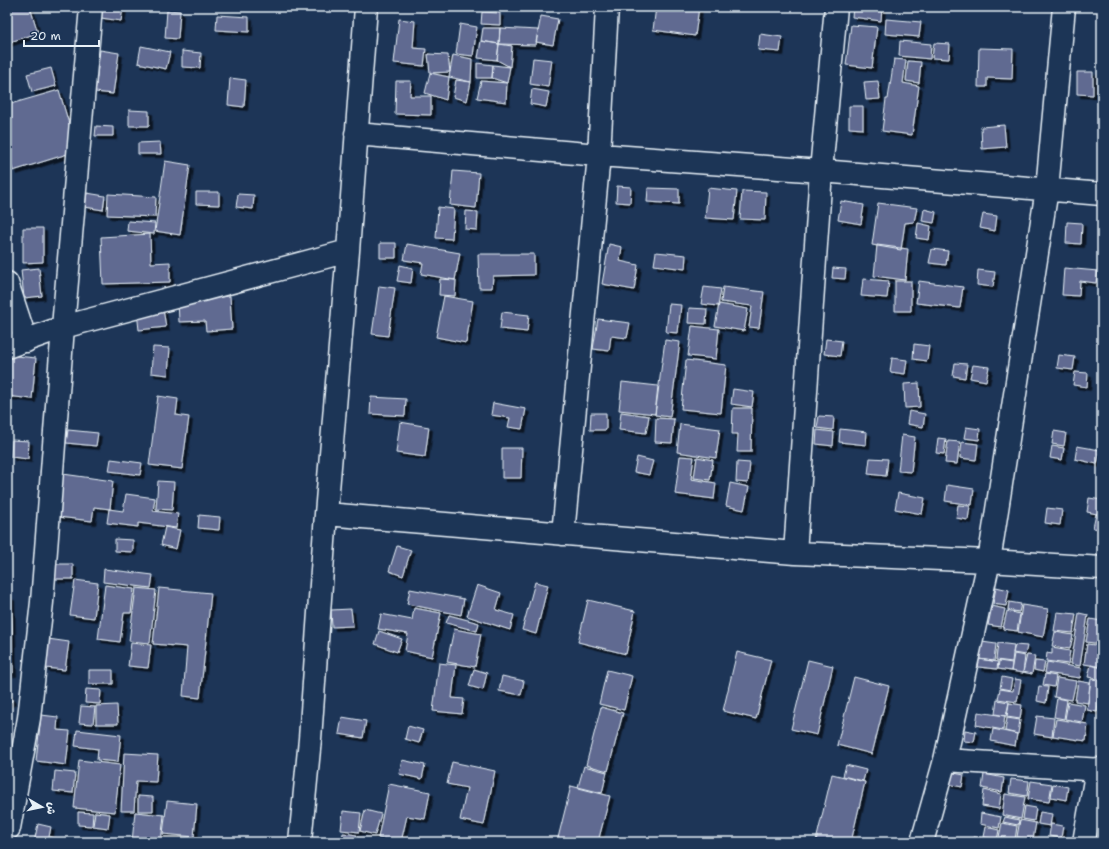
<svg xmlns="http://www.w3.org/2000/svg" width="1109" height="849" viewBox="0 0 1109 849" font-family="'Shantell Sans','Playpen Sans Arabic',sans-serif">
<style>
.building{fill:#606a91;stroke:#e8f1f8;filter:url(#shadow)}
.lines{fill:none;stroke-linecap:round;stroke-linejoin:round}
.minor-casing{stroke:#e8f1f8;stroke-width:25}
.minor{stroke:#1d3557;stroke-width:22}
</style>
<defs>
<filter id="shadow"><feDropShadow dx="3.5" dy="3.5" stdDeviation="0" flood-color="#0009"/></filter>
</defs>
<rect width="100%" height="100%" fill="#1d3557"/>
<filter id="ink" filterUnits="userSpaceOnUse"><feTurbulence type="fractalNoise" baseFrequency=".025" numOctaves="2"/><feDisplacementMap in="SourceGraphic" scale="8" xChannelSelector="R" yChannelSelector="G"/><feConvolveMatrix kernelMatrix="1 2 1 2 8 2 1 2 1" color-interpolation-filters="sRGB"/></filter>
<g filter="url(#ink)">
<path class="building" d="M7,7H30L38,33L7,43Z
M102,7H123L121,21L101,18Z
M656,7H699L695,36L653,30Z
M853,7H882L881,21L852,17Z
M167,10L180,11L178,39L165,38Z
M482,12L500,13V25L481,24Z
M217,15L249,17V32L216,30Z
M541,16L558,19L553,45L536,42Z
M399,19L415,21L413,48L426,49L424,66L394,63Z
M886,19L921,22L919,37L885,34Z
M460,24L477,27L473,56L456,54Z
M851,25L877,27L872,68L846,65Z
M483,28H500L499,44L481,41Z
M500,28L538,30L536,45L499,44Z
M760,34L782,37L780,52L758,50Z
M481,41L499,44L497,60L478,58Z
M900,41L931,44L930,59L899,56Z
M934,43L950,44L949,59L932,58Z
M499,44L512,46L510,67L497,60Z
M141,46L170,52L166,69L138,63Z
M979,48L1013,49L1012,79L987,78V87H978Z
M100,50L119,53L113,94L95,92Z
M182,51L201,53L200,68L182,67Z
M428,54L448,55L450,72L430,73Z
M453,55L472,59L471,82L449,77Z
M533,58L552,60L548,87L530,84Z
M894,59L906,60L903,83L919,86L912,135L882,131L886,99H888Z
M908,61L921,62L919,83L906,81Z
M477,63L493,65L492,78H477Z
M493,65L510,67L507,83L492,78Z
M51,68L56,86L32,92L27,74Z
M1077,72H1093V95L1077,94Z
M430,73L449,77L446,100L425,93Z
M230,78L246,80L244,107L228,105Z
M456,80L471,82L467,101L453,97Z
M396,81H411L410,96H431V115L395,114Z
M481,81L507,83L506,102L477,98Z
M878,81L880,99L866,100L864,82Z
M532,89L549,92L546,107L530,104Z
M59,90L77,151L13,171L7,150V105Z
M849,106H863V129L849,128Z
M129,110L149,111V126H129Z
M1004,125L1006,147L982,149L981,127Z
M96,126L113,127V136H95Z
M160,142L161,154H138V143Z
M165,161L190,165L180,235L155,231Z
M453,171L479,173L476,208L450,205Z
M617,186L631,187L630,203L616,202Z
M648,188L679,189V204L647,202Z
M708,188L737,191L734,220L705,218Z
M742,191L766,192L765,220L740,219Z
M196,192H219V205L196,204Z
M87,193L105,196L103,210L85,207Z
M108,194L156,197L155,217L107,215Z
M238,194L254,195L253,209L236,207Z
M841,201L864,205L861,224L838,220Z
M878,203L917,208L914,222L905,223L901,250L872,245Z
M438,207L454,209L452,239L436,238Z
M924,209L936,212L934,223L922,221Z
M466,211L478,212L477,230L465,229Z
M983,214L997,216L995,231L980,228Z
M128,221L155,223L154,234L127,231Z
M1067,222L1082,223L1081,244L1066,243Z
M918,223L931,226L929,240L916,238Z
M23,228H43V262L23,263Z
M150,234L151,263L170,262V282L103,284L101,237Z
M380,243H396V258H380Z
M407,244L460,253L455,280L421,274L423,263L404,260Z
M609,244L622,247L620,261L638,265L634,290L602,284Z
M877,245L908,249L905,280L874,276Z
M932,249L948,251L946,265L929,263Z
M656,252L686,255L685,269L654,265Z
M478,254H534V275L493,276L492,288H479Z
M1101,264H1102V299H1097Z
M400,265L413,268L411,283L397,281Z
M39,268L42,296L24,298L21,270Z
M833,268L846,269L845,279L832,278Z
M1064,268L1098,271L1096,283L1080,281L1079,296L1062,295Z
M978,270L995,272L993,287L977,285Z
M440,279L456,280L455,296L439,295Z
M863,279L889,281L887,298L861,296Z
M895,281H911V311H895Z
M919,281L963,287L960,308L916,303Z
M379,286L395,288L388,336L372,334Z
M704,287L721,289L718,306L701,304Z
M723,287L764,292L759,328L749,327L752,306L721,302Z
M230,296L232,329L206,331L205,321L179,322L178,300Z
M444,296L473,301L466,343L436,337Z
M669,304L681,305L678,333L666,332Z
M719,304L748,309L744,331L715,326Z
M689,308L707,309L706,324L688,323Z
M163,309L166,327L139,330L137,312Z
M502,312L529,315L527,332L500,329Z
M598,319L630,323L627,338L611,336L609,351L593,349Z
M692,326L719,329L716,359L688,356Z
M826,339L842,341L840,356L824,354Z
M665,340L680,342L670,417L655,415Z
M914,344L929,346L927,361L913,359Z
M153,347L170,348L168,375L151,373Z
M7,355L36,358L32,399L7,396Z
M1059,355L1075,357L1073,370L1057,368Z
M892,358L907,360L905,374L890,372Z
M686,360L726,365L721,413L681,409Z
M955,363L967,364L965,378L953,376Z
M973,365L989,367L986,381L970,378Z
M1075,372L1088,373L1087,387L1073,385Z
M622,382L658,386L655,414L619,410Z
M919,383L920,407L905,408L904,384Z
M733,389L754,392L752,407L731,404Z
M158,396L178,399L176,415L189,417L182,469L149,465Z
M371,397L406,399L405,416L370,414Z
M493,403L526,409L522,429L508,427L510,418L491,415Z
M733,408H752L751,452H737L738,434H732Z
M909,411L925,414L923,427L907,424Z
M621,412L649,416L646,433L619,430Z
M591,413H606V430H590Z
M819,416L834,417L833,430L817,428Z
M656,418L674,419L672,443L655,442Z
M400,422L429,427L425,457L396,453Z
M680,424L720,429L716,458L677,452Z
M966,427L980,429L979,440L964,438Z
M840,429L867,432L866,445L839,442Z
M68,430L98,433L96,446L66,443Z
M817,430L834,432L833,446L816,444Z
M1054,431L1066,433L1064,446L1052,444Z
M902,435L915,437L911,472L898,471Z
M938,438L946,439L944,454L936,453Z
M12,440L29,441L28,459L11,457Z
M948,441L960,442L957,464L945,463Z
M962,442L978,444L976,460L960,458Z
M1052,446L1064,448L1062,460L1050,458Z
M1077,446L1100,450L1097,464L1075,459Z
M502,448H522L521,478H502Z
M680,456L694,457L691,479L716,483L714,499L675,494Z
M637,457L653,461L649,475L634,472Z
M697,457L713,460L710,480L694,478Z
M870,458L888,459L886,476L868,474Z
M111,459L142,463L140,475L109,471Z
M737,462L750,463L748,483L736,482Z
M63,474L113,481L110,509L94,507L92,521L58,517Z
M158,481L174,482L172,510L156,509Z
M730,483L749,487L744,510L726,506Z
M947,485L974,489L972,505L945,501Z
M898,493L925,498L922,514L895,509Z
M126,494L155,498L153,511L178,514L176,528L138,523V527L107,523L109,509L123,511Z
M1089,498L1102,500V515L1087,512Z
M958,505L970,506L968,520L956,518Z
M1047,508L1062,510L1060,525L1045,523Z
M1096,514L1102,515V529L1093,528Z
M199,515L220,517L219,530L198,528Z
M165,527L180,530L176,549L161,545Z
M115,539L133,540V552L115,551Z
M397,546L411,550L403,576L389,571Z
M55,564H73V579H55Z
M104,569L153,575L151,588L103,582Z
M75,580L98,583L94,618L70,615Z
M535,582L548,585L536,634L522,630Z
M105,585L134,589L131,613H124L120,642L98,639Z
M477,585L501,593L496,610L514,615L510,630L467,616Z
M996,587L1009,590L1006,606L993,604Z
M136,588L156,590L150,643L129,641Z
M159,588L211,593L200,698L183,696L187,647L153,644Z
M410,589L464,599L461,615L407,604Z
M7,597H11L13,673H7Z
M588,600L635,611L626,654L578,642Z
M1009,602L1021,604L1019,612L1008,610Z
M1022,605L1048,609L1043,637L1018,632Z
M992,606L1005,609L1001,627L988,625Z
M414,608L441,613L432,657L405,651L408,634L378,629L381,614L412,620Z
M351,609L353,626L332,627L331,610Z
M1007,611L1020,614L1017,631L1003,629Z
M1057,612L1076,614L1073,633L1054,631Z
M1079,613L1088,615L1080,666L1071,664Z
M449,615L479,623L477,631L446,623Z
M1090,619L1102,621V644L1086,642Z
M454,629L481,634L475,667L447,662Z
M379,631L402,639L397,652L375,644Z
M1055,632L1073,635L1070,649L1052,646Z
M48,639L69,642L65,670L45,668Z
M982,642L996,644L994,661L979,659Z
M131,643L151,645L148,668L128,666Z
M998,643L1014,645L1012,662L996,660Z
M1087,644L1102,646V667L1084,664Z
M1015,645L1027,646L1025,655L1013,653Z
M1052,648L1070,651L1068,664L1046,661L1047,653L1052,654Z
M737,652L771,660L756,719L723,711Z
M1014,654L1025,656L1023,673L1011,671Z
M1027,655L1035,656L1032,674L1023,672Z
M979,659L998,662L997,669L978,667Z
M808,660L833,666L817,735L791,729Z
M999,661L1012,663L1011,671L998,669Z
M1035,661L1045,662L1043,672L1034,670Z
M1047,662L1081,668L1080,678L1045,673Z
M439,663L456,665L452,698L464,699L462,714L433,711Z
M1091,665L1102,668V680L1088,677Z
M474,669L487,673L483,690L469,686Z
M89,670H113V684H89Z
M607,670L632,676L624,710L599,704Z
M1045,674L1056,676L1054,687L1043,685Z
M502,676L524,681L521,695L499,691Z
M854,677L889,686L872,754L837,745Z
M1002,677L1012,679L1010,690L1000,688Z
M1057,678L1076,681L1072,700L1054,697Z
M1015,679L1021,680L1017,702L998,699L1000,689L1013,691Z
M1091,679L1101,680L1097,712L1087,710Z
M1078,681L1090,683L1088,703L1075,701Z
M1039,686L1048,687L1046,703L1037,701Z
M86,689L101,690L100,704L85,703Z
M7,690L12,701L7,704Z
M1057,698L1067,700L1064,719L1054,717Z
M997,700L1009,702L1006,716L995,714Z
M1068,702L1085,705L1082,722L1065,719Z
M1009,703L1022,705L1020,719L1007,717Z
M117,705L118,724H96V706Z
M81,706L95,707L93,724L79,723Z
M601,707L623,713L608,771L586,765Z
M978,712L1005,716L1003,730L976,725Z
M41,715L58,717L57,730L70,731L66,765L36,761Z
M1037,716L1054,718L1052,737L1034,734Z
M342,717L366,721L363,738L339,734Z
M1007,718L1020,720L1018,734L1005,731Z
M1056,719L1088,724L1086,741L1053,736Z
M408,726L423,730L419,743L405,739Z
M993,729L1017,734L1015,746L991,741Z
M77,730L121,735L118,762L97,760L98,749L75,746Z
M965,730L976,732L974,742L964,741Z
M124,753L158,755L156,782L136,781L134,811H121Z
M79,760L120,765L115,812L74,808Z
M402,760L425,765L422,779L399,774Z
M452,762L495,771L484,825L460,820L467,788L447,784Z
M846,765L866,770L863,781L843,776Z
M584,766L607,772L602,793L578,787Z
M55,771L75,773L73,793L53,791Z
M949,772L964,775L962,787L947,784Z
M832,774L865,782L851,842L816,841Z
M984,774L1004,778L1002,792L982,788Z
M1011,779L1029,781L1027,796L1009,793Z
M1031,781L1052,784L1049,802L1028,799Z
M389,784L430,792L425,819L407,816L401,842L378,838Z
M1053,784L1068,787L1066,800L1051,797Z
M571,786L610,796L598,842H557Z
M984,790L1001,794L999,809L982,806Z
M1005,794L1025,797L1021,819L1002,815Z
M138,796L153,797V811H138Z
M167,801L197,804L194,837L163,834Z
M1025,806L1036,808L1034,821L1023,819Z
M365,810L381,814L375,835L360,831Z
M343,811L361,813L359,832L341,830Z
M78,812L93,813L92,826L78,825Z
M95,812L110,814L108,828L93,826Z
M135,812L164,815L161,842H132Z
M1040,812L1052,814L1050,826L1038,824Z
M981,813L1001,817L999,828L980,824Z
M1005,817L1019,820L1018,825L1003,822Z
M1020,820L1036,823L1033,839L1017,837Z
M1002,823L1017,826L1015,840L999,837Z
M38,824L51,827L49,837L70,841L69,842H34Z
M1051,824L1063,826L1061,838L1049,836Z
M986,827L999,830L997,840L984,837Z
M343,833L357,835L356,842H342Z
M974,837L997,841L996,842H973Z
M102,838L117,840V842H101Z"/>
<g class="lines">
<g class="minor-casing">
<path id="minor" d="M356,134L599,155L821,171L1102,194
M7,283L26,341
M7,347L63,327L348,251
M326,514L795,553L989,561L1102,568
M563,534L599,155L607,7
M795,553L821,171L836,7
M945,760L1102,770
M9,828L29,718L42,602L63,327L91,7
M300,842L310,739L326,514L348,251L366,7
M922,842L945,760L989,561L1047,189L1064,7
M1084,842L1097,769"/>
</g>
<use href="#minor" class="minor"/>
</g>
</g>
<rect width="1109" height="849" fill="none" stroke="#1d3557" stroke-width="24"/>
<rect x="12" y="12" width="1085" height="825" fill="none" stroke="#e8f1f8" stroke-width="1.5" filter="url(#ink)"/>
<g transform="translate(42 807) rotate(99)" stroke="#1d3557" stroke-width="3" paint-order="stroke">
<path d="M0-3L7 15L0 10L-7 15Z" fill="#e8f1f8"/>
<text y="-6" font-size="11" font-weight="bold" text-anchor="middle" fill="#e8f1f8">ش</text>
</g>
<path d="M24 40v6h75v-6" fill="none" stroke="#e8f1f8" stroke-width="2"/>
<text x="30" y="40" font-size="12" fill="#e8f1f8" stroke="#1d3557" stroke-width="3" paint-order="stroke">20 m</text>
</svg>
